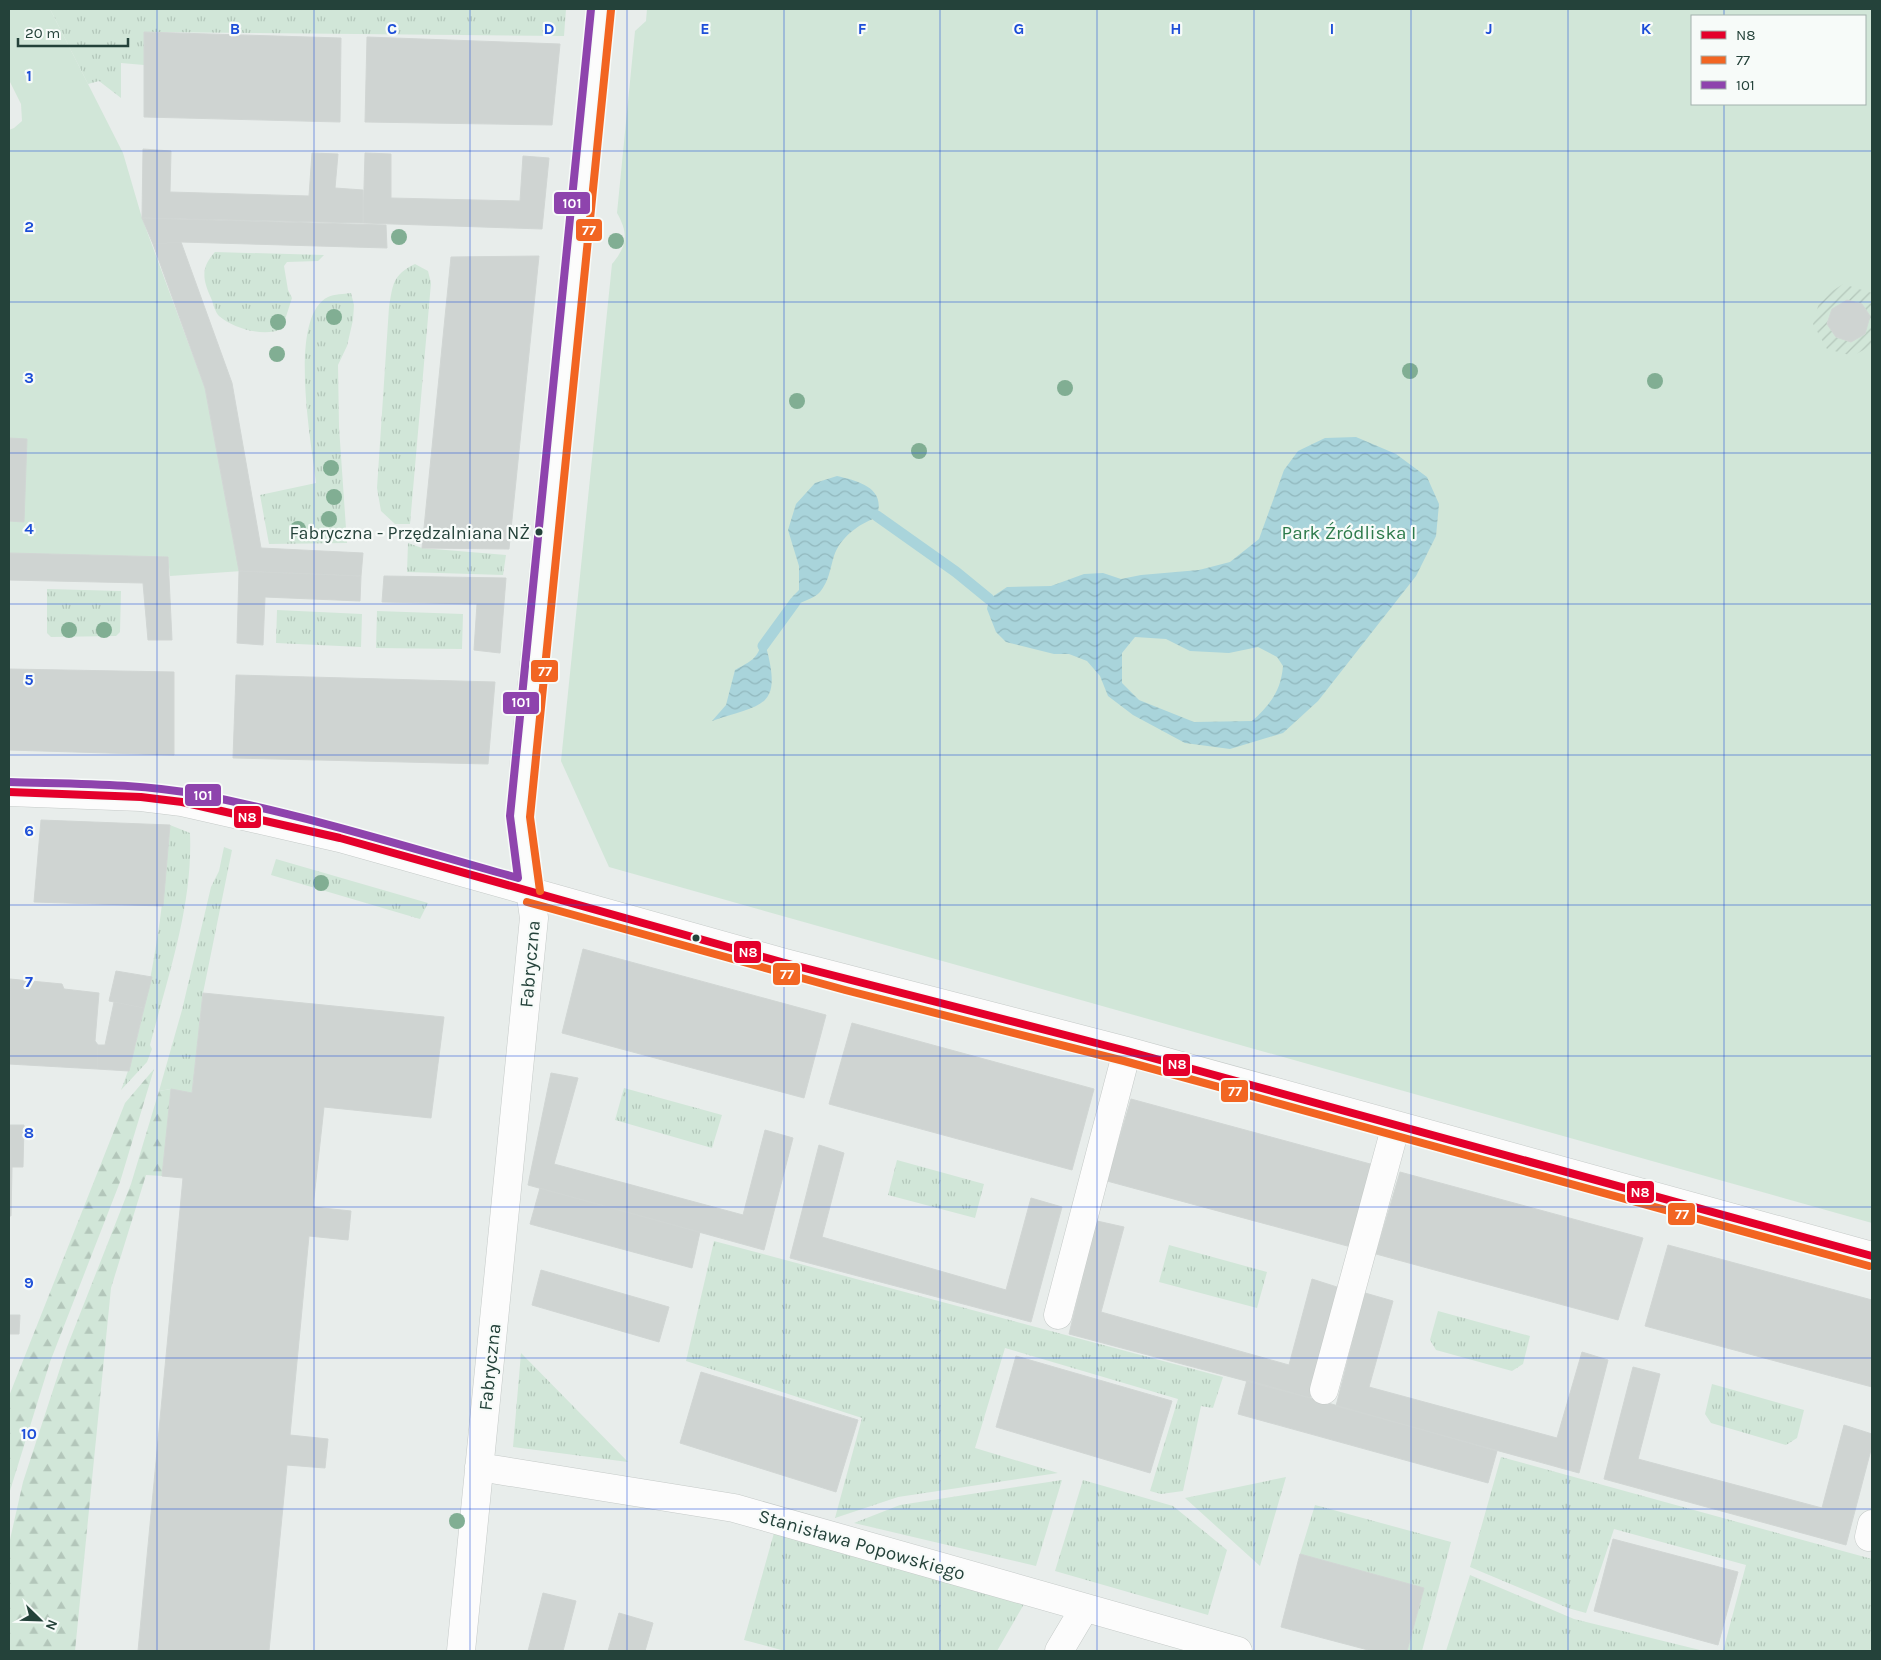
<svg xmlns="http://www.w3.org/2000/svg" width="1881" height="1660" viewBox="0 0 1881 1660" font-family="Karla,sans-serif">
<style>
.grass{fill:url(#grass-tufts)}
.forest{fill:url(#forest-firs)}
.park{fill:#d1e6d8;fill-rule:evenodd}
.garden{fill:url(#garden-furrows);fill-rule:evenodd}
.water{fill:url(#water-waves);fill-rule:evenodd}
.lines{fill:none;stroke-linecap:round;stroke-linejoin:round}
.stream{stroke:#a9d4db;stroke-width:11}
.building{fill:#cfd4d2;stroke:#d1d6d4}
.minor-casing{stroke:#c5cac8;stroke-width:29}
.minor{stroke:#fcfcfc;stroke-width:28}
.bus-1-casing{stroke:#f7fbf9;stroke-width:11}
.bus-2-casing{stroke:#f7fbf9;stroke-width:11}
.bus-3-casing{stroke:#f7fbf9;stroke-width:11}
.bus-1{stroke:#e4002b;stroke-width:8}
.bus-2{stroke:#f26522;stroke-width:8}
.bus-3{stroke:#8e44ad;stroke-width:8}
.tree{fill:#81ae93}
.grid{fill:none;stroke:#1d4ed8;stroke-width:1;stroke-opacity:0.55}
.bus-dot{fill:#24423a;stroke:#f7fbf9;stroke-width:2}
.labels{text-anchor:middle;stroke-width:4.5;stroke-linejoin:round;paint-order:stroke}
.bus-label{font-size:18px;fill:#24423a;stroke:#f7fbf9;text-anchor:end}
.park-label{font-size:19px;fill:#2d7a4b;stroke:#f7fbf9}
.street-label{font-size:19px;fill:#24423a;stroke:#f7fbf9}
.grid-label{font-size:16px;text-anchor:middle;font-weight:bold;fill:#1d4ed8;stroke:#f7fbf9;stroke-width:4.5;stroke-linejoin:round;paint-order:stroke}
.line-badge{stroke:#f7fbf9;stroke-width:2}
.badge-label{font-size:14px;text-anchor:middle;font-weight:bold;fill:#fff}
</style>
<defs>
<pattern id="grass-tufts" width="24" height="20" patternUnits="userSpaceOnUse" patternTransform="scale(1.25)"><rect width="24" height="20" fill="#d1e6d8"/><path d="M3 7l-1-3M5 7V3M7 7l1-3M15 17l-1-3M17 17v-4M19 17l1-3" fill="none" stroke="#b3c6ba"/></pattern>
<pattern id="forest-firs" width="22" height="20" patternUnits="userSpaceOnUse" patternTransform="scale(1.25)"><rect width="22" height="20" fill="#d1e6d8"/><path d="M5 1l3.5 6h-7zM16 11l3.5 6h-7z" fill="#b3c6ba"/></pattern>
<pattern id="garden-furrows" width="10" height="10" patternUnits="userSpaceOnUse" patternTransform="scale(1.25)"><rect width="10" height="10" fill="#d1e6d8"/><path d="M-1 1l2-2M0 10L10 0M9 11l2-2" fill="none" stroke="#b3c6ba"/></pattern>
<pattern id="water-waves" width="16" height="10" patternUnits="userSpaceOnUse" patternTransform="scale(1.25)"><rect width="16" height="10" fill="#a9d4db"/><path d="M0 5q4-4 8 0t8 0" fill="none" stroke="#91b7bd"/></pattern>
</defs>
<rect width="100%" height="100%" fill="#e8edeb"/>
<path class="grass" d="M50,9H566L564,36L144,32V65L121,63V98L99,81L88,84Z
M215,252L324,255L318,261L287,262L284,266L288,290L292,298L282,329C264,337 234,329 219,316C215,312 213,303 211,298C203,280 200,268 215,252Z
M415,264L428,271L431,283L410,524H395L381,511L377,488L389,307C393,285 392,275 415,264Z
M351,293L354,305L353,320L347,346L338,365L339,427L347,543L269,544L260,495L316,483C312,445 287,317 328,297C334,294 344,294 351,293Z
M408,543L422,548L506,555L503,575L407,572Z
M47,589L121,591L120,632L116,636L51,637L47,633Z
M277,610L362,614L361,647L276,643Z
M377,611L463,614L462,649L376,648Z
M170,825L190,833C193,905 168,976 150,1045L152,1049L147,1062L121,1090C131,1066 136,1042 142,1017C157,953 165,890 170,825Z
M224,847L232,850L203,993L192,1093L171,1089L159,1091L182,1010L211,887L219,871Z
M276,859L428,903L420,919L271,875Z
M624,1088L722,1115L712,1148L615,1120Z
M897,1160L984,1184L975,1218L888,1195Z
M714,1241L1223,1377L1213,1408L1201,1406L1183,1491L1161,1494L1150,1491L1178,1399L1005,1348L975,1448L1058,1473L898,1497L835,1518L862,1418L686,1361Z
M1169,1245L1267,1272L1257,1308L1159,1282Z
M1438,1311L1530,1336L1523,1364L1512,1371L1436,1350L1430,1340Z
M521,1353L628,1462L513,1447Z
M1712,1384L1804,1410L1797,1438L1786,1445L1711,1423L1705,1414Z
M1501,1457L1872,1559V1651H1723L1746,1565L1614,1529L1586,1613L1568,1608L1470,1567Z
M1286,1477L1260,1566L1185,1498Z
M1062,1480L1036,1566L854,1523L900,1505Z
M1083,1480L1173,1506L1227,1550L1208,1615L1055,1571Z
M1315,1505L1451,1542L1422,1651H1407L1424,1588L1300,1554Z
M774,1533L1024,1604L997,1651H785L744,1640Z
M1470,1575L1574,1619L1704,1651H1446Z"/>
<path class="forest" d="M154,1069L120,1182L50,1362L9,1494V1396L125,1103Z
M171,1089L162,1176L146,1175L111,1288L75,1651H9V1544L23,1482L67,1347L131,1184L159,1091Z"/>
<path class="park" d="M9,9H50L123,153L142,218L205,388L236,555L242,571L170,576L168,557L9,553V130L14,128L22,121L21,104L9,80Z
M647,9H1872V1223L609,867L561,761L612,264C627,246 629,234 617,213L635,31L646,21ZM1692,16H1865V104H1692Z"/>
<path class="garden" d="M1843,284L1872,293V345L1853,356L1827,349L1813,324L1820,299ZM1847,300L1862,304L1870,316L1865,334L1852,342L1836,337L1827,324L1832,309Z"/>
<path class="water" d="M1356,437L1396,454L1427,477L1439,504L1436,536L1416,576L1318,701L1283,733L1230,749L1185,743L1133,715L1108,696L1100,676L1087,661L1069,654H1054L1006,642L996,632L987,609L989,599L1007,587L1051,586L1084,574L1103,573L1121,579L1141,575L1199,570L1230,562L1259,539L1284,470L1298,451L1325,438ZM1135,637L1166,639L1190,651L1229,653L1258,647L1277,657L1283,666C1281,691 1270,705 1252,721L1194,722L1139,700L1122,683V653Z
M837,476C858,481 888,488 876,518C858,524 840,538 834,556C830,569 829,581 820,592C815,598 803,601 796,605L792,597L799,590V566L788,530L796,504L815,483Z
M761,645L766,647C784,711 758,704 712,721L726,705L735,670C747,663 757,660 761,645Z"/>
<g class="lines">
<path class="stream" d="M877,516L956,572L989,599
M763,646L795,602"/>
</g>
<path class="building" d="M144,32L341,38L340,122L144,117Z
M367,37L560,44L552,125L365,122Z
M143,149L171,151L170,192L309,196L312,153L338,154L335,188L363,190V223L142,218Z
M365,153L391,154V198L520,201L523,156L549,158L542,229L363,223Z
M142,218L386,225L387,248L181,242L153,244Z
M181,242L232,383L261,548L363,553L361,576L239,571L205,388L153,244Z
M539,256L509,549L422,548L451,257Z
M1847,300L1862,304L1870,316L1865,334L1851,342L1836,337L1827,324L1832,309Z
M9,438L27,439L24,522L9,521Z
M9,553L168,557L172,640H148L143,583L9,580Z
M239,571L361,576L360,601L265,597L263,645L237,643Z
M384,576L506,578L500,653L474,650L477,604L382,602Z
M9,669L174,672V755L9,750Z
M236,675L495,682L488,764L233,758Z
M41,820L170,825L163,906L34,902Z
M583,949L826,1015L804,1098L562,1033Z
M116,971L152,977L144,1008L109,1001Z
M10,979L62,984L64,989L99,993L95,1041L98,1045L97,1069L9,1064Z
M203,993L444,1017L431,1118L324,1107L313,1207L351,1211L348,1240L309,1236L290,1435L328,1439L325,1468L287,1465L269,1651H138L183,1178L162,1176L171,1089L192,1093Z
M114,1002L144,1008L129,1071L97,1069L98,1045H105Z
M852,1023L1094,1089L1072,1170L829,1104Z
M551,1073L578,1078L554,1164L743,1215L765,1130L793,1138L764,1250L528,1185Z
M1131,1099L1374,1165L1351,1247L1107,1181Z
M9,1125H24L23,1167H12L11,1216H9Z
M819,1145L844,1153L822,1237L1006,1290L1031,1198L1062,1207L1031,1322L790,1258Z
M1400,1172L1643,1238L1618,1320L1376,1254Z
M540,1188L700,1232L692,1268L530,1224Z
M1097,1221L1124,1227L1101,1312L1289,1365L1312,1279L1340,1288L1310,1398L1069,1334Z
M1668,1245L1872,1300V1387L1645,1326Z
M541,1270L669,1307L659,1342L532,1305Z
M1365,1293L1393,1301L1369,1387L1557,1438L1582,1352L1608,1360L1579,1473L1336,1406Z
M9,1315H20L19,1334H9Z
M1016,1356L1172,1401L1150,1473L996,1427Z
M1633,1367L1660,1374L1638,1459L1822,1508L1844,1425L1872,1434V1446L1846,1545L1604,1479Z
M701,1372L858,1420L836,1492L680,1443Z
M1247,1380L1497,1451L1488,1483L1238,1414Z
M1613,1539L1738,1572L1718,1645L1594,1611Z
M1300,1554L1424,1588L1407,1651H1372L1281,1627Z
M543,1593L576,1601L563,1651H528Z
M619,1613L653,1623L645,1651H608Z"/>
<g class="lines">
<g class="minor-casing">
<path id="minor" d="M9,792L141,797L182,802L340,838L785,963L1127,1051L1872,1256
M1058,1315L1127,1051
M1324,1390L1396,1125
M479,1467L734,1508L1238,1651
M1869,1537L1872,1524
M461,1651L534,918L520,817L525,754L601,9
M1059,1651L1084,1609"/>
</g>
<use href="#minor" class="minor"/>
<g class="bus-1-casing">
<path id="bus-1" d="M9,792L141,797L182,802L340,838L785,963L1127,1051L1872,1256"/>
</g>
<g class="bus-2-casing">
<path id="bus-2" d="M540,891L530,817L611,10
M527,902L845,990L1124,1061L1869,1266"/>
</g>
<g class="bus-3-casing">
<path id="bus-3" d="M9,782C73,784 139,783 202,795C309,816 414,849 518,878L510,816L591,9"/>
</g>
<use href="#bus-1" class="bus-1"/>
<use href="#bus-2" class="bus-2"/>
<use href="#bus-3" class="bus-3"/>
</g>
<g class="tree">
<circle cx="399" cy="237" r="8"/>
<circle cx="616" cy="241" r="8"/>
<circle cx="334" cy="317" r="8"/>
<circle cx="278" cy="322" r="8"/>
<circle cx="277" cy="354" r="8"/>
<circle cx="1410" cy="371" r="8"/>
<circle cx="1655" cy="381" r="8"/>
<circle cx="1065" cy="388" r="8"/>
<circle cx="797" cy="401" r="8"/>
<circle cx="919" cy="451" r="8"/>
<circle cx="331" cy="468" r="8"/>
<circle cx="334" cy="497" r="8"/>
<circle cx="329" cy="519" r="8"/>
<circle cx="298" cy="529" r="8"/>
<circle cx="69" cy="630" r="8"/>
<circle cx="104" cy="630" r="8"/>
<circle cx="321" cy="883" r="8"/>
<circle cx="457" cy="1521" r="8"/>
</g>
<path class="grid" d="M157,9V1651M314,9V1651M470,9V1651M627,9V1651M784,9V1651M940,9V1651M1097,9V1651M1254,9V1651M1411,9V1651M1568,9V1651M1724,9V16M1724,104V1651M9,151H1872M9,302H1872M9,453H1872M9,604H1872M9,755H1872M9,905H1872M9,1056H1872M9,1207H1872M9,1358H1872M9,1509H1872"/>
<g class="bus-dot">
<circle cx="539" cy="532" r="4.5"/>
<circle cx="696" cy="938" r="4.5"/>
</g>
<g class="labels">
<g class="bus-label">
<text x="530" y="539">Fabryczna - Przędzalniana NŻ</text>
</g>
<g class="park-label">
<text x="1349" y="539">Park Źródliska I</text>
</g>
<g class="street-label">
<text transform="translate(529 964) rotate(-85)" y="7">Fabryczna</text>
<text transform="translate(489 1367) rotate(-84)" y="7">Fabryczna</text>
<text transform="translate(862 1544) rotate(16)" y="7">Stanisława Popowskiego</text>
</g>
</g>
<g class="grid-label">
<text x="235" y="34">B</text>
<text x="392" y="34">C</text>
<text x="549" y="34">D</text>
<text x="705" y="34">E</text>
<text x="862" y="34">F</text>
<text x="1019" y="34">G</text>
<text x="1176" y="34">H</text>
<text x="1332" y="34">I</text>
<text x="1489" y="34">J</text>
<text x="1646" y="34">K</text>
<text x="29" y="81">1</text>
<text x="29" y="232">2</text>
<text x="29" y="383">3</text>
<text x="29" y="534">4</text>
<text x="29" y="685">5</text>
<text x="29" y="836">6</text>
<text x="29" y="987">7</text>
<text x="29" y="1138">8</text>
<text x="29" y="1288">9</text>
<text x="29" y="1439">10</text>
</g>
<g class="line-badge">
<rect x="553" y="191" width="38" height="24" rx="5" fill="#8e44ad"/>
<rect x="575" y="218" width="28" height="24" rx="5" fill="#f26522"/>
<rect x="530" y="659" width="29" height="24" rx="5" fill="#f26522"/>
<rect x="502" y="691" width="38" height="24" rx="5" fill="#8e44ad"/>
<rect x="184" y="783" width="38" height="24" rx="5" fill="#8e44ad"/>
<rect x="233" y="805" width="29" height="24" rx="5" fill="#e4002b"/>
<rect x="733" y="940" width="29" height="24" rx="5" fill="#e4002b"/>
<rect x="772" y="962" width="29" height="24" rx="5" fill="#f26522"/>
<rect x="1162" y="1053" width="29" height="24" rx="5" fill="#e4002b"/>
<rect x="1220" y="1079" width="29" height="24" rx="5" fill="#f26522"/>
<rect x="1626" y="1180" width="29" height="24" rx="5" fill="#e4002b"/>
<rect x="1667" y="1202" width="29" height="24" rx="5" fill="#f26522"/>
</g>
<g class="badge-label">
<text x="572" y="208">101</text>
<text x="589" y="235">77</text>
<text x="545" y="676">77</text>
<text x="521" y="707">101</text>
<text x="203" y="800">101</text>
<text x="247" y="822">N8</text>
<text x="748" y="957">N8</text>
<text x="787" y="979">77</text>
<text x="1177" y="1069">N8</text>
<text x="1235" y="1096">77</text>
<text x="1640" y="1197">N8</text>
<text x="1682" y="1219">77</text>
</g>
<rect width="1881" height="1660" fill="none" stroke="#24423a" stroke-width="20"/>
<rect x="1691" y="15" width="175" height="90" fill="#f7fbf9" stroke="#a3b1ad"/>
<rect x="1701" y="31" width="25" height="8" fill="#e4002b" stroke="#a3b1ad"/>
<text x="1736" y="40" font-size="15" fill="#24423a">N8</text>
<rect x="1701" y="56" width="25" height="8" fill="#f26522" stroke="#a3b1ad"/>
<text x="1736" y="65" font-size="15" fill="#24423a">77</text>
<rect x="1701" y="81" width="25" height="8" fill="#8e44ad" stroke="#a3b1ad"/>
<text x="1736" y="90" font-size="15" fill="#24423a">101</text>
<g transform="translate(40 1620) rotate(113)" stroke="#f7fbf9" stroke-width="4" paint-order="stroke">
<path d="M0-4L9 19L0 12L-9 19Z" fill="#24423a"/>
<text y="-8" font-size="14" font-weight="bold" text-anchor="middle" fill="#24423a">N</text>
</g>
<path d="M18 38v8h110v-8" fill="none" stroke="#24423a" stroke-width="2.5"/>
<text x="25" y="38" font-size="15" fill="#24423a" stroke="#f7fbf9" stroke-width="4" paint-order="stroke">20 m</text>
</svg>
